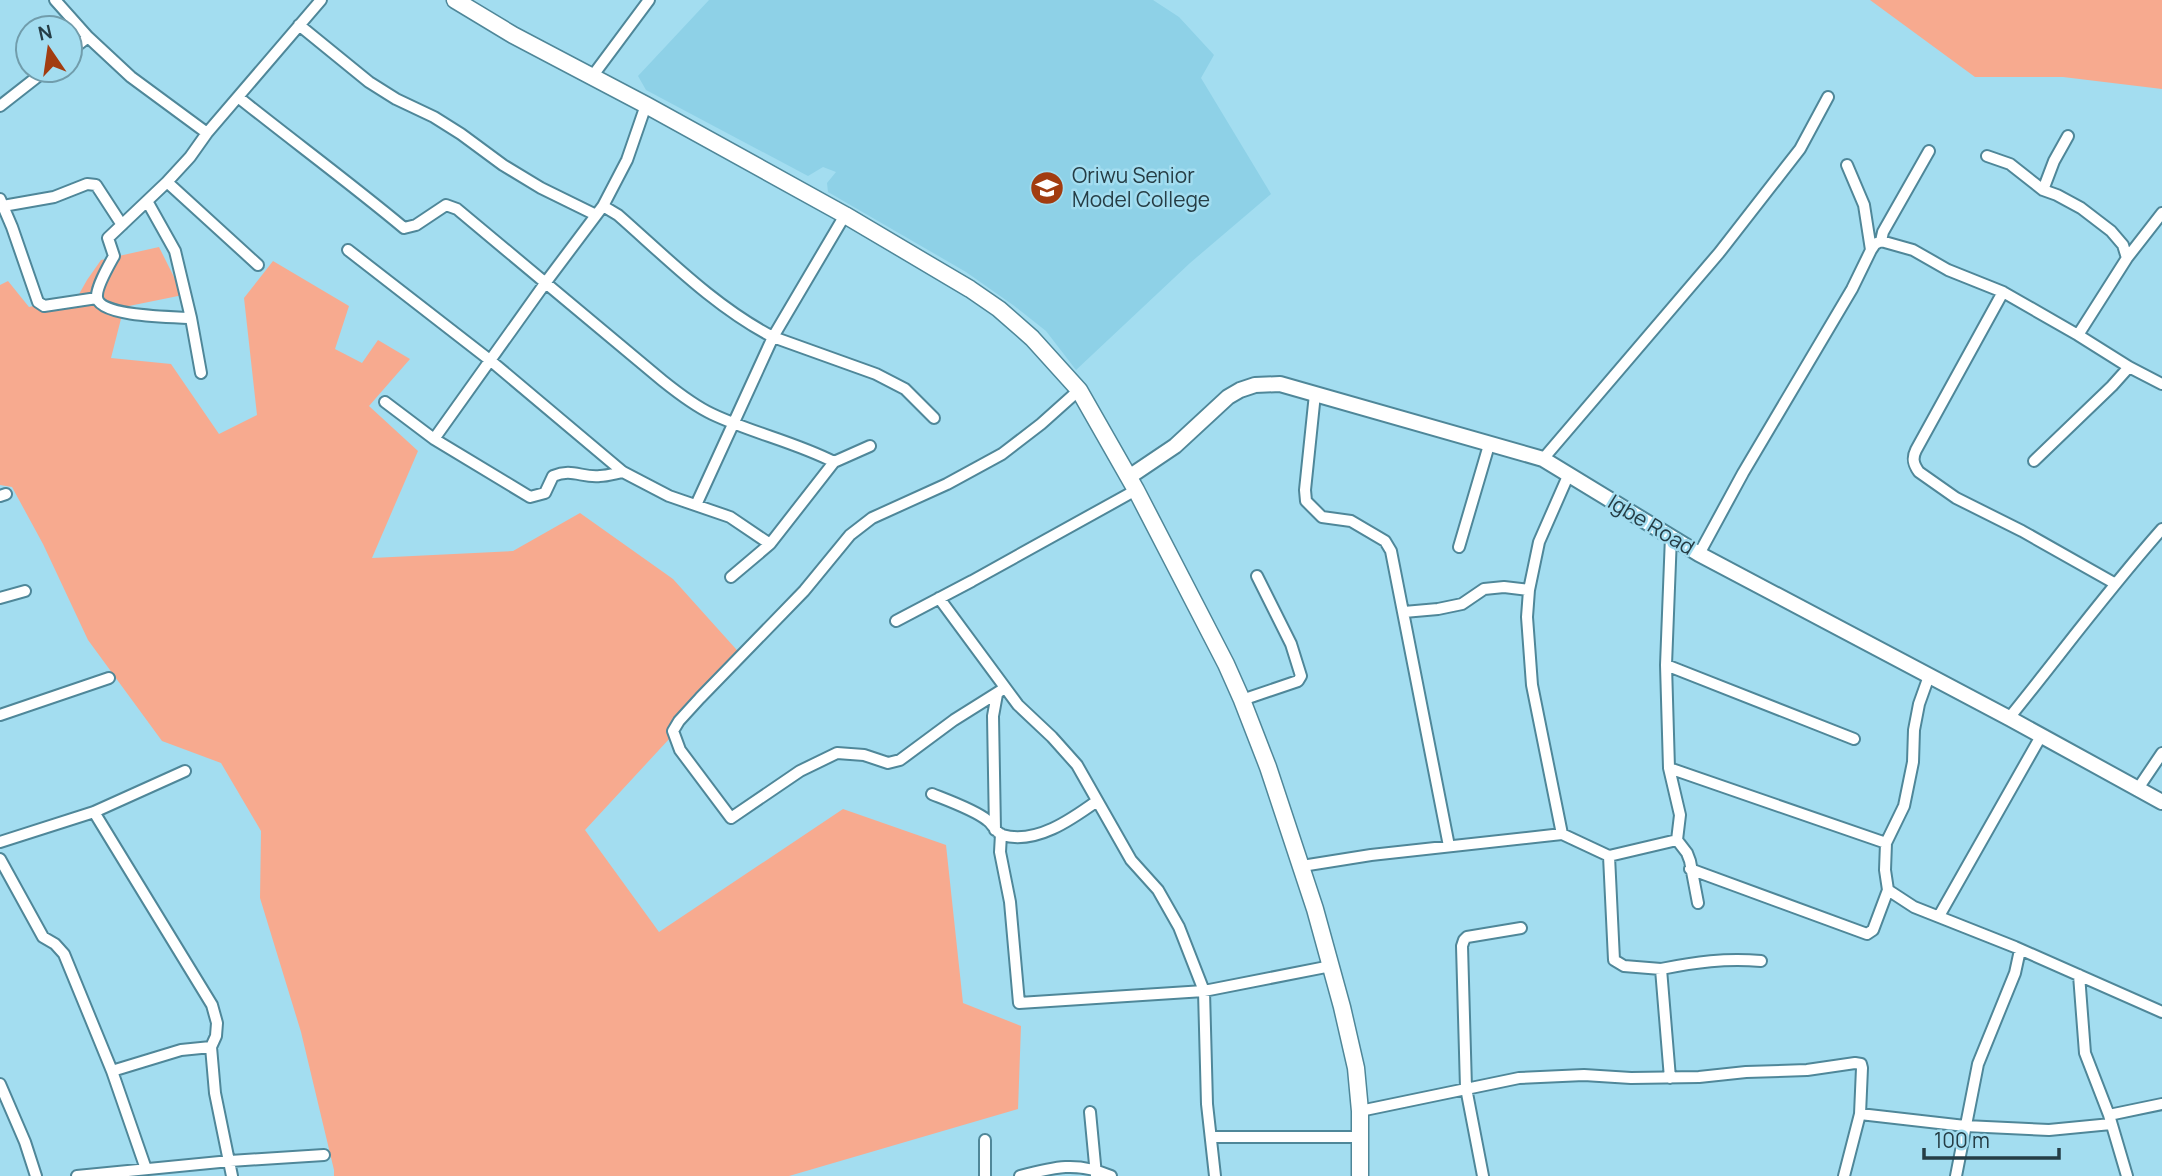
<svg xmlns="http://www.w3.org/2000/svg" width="2162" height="1176" viewBox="0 0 2162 1176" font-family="Manrope,sans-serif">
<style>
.built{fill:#8ed1e7}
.green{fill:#f7aa8f}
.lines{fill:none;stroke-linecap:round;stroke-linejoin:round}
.minor-casing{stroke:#4f8799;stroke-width:14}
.tertiary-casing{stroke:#4f8799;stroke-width:18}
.secondary-casing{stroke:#4f8799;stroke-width:19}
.minor{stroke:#fff;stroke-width:10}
.tertiary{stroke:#fff;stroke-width:14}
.secondary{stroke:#fff;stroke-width:16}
.labels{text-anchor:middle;stroke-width:5;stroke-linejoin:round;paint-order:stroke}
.poi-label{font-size:21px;fill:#253d45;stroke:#a3ddf0;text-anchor:start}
.street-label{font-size:21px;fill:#253d45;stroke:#a3ddf0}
</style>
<rect width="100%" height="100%" fill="#a3ddf0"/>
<path class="built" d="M709,0H1153L1179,17L1214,55L1201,78L1271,194L1190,263L1076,370L1046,331L1013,305L966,272L828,192L827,183L836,172L823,167L808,176L646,90L638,76Z"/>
<path class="green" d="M1870,0H2162V89L2063,77H1975Z
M159,247L183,295L124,307L111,358L171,364L219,434L257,415L244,298L273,261L349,306L335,349L362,363L378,340L410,359L369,406L418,451L372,558L513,551L580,513L673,579L744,658L585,830L659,932L843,809L946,845L963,1003L1021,1026L1018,1109L789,1176H334V1170L301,1032L260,898L261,831L221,763L162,741L88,640L43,544L12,487L0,485V285L8,281L29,307L78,296L87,280L101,260Z"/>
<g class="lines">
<g class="minor-casing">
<path id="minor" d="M55,0L88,37L131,77L207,133
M299,25L369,82L396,99L434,117L461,134L503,165L541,188L596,215
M70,51L88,37
M591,78L649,0
M238,97C293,141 350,183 404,228L416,225L446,205L457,209L663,381C678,393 695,406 712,414C752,433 795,442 834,462
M0,106L46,70
M1987,156L2010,164L2043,190L2057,195L2081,208L2111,231L2123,245L2127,258
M1847,165L1864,205L1871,250
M167,182L258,265
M2043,190L2054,161L2068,136
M0,199L12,227L38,302L44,306L97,298
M147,201L175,251L191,318L201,373
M3,206L54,197L87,184L96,185L122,225
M603,206L618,215C667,258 715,307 773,337L876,374L905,389L934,418
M1881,241L1913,250L1948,270L2003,292L2078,335L2129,367L2162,384
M348,250L491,361L623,472L669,496L730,517L770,544L834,462L870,446
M2003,292L1916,450C1912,458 1913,464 1919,472L1956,498L2022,531L2114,583
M191,318C175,317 98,317 97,297C96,287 109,265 114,256L108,238L167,182L190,157L207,133L321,0
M2078,335L2127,258L2162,213
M1315,394L1305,490L1306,501L1322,517L1351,521L1385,541L1391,551L1449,846
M385,402L434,439L530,497L545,493L553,476C572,468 582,478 600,476C608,476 616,473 623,472
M434,439L546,282L603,206L627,160L646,105
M1543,459L1719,253L1800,149L1828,97
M2034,461L2112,386L2129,367
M0,496L6,494
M696,505L773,337L845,215
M1671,536L1666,665L1669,768L1680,815L1677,840L1687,853L1690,861L1698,903
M1459,547L1489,445
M1699,554L1743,473L1852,289L1871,250L1875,244L1881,241L1883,232L1929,151
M731,577L770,544
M0,598L25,591
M939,598L1018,705L1052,737L1077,765L1131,860L1158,890L1179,927L1204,991L1207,1104L1215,1176
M1404,612L1438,609L1462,604L1484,589L1504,587L1529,590
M896,621L972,581L1136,490
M1666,665L1854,739
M1929,676L1919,704L1914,730L1913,762L1904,806L1886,843L1885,870L1888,890L1914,907L2015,947L2162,1012
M1005,688L954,720L900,760L888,763L864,755L837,753L800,771L731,818L680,750L673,731L679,721L700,698L804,591L850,535L872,518L947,484L1002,454L1041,424L1079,390
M1242,700L1298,681L1301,676L1291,644L1257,576
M0,715L109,678
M2009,718C2060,655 2108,590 2162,529
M1669,768L1886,843
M2137,790L2162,753
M932,794C947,800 975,810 987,820C993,824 995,832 1002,835C1036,845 1072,819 1097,801
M94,812L212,1005L217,1023L216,1036L211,1047L215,1093L232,1176
M995,830L993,716L997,694
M1001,834L1000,852L1010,902L1019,1003L1204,991L1331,966
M1562,834L1532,685L1527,617L1529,590L1539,542L1568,476
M0,842L94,812L185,771
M1609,856L1614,960L1624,966L1661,969L1670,1078
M0,859L43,937L55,944L64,954L112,1071L146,1169
M1302,866L1371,855L1562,834L1609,856L1677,840
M1690,869L1867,934L1873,930L1888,890
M1939,916L2041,736
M1661,969C1696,962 1725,958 1761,961
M2079,975L2085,1053L2109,1115L2127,1176
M112,1071L181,1050L211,1047
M0,1084L25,1142L36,1176
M1360,1111L1519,1078L1584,1075L1631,1078L1699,1077L1746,1072L1807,1070L1855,1063L1861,1064L1862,1068L1860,1114L1844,1176
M1090,1112L1096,1175
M1860,1114L1965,1126L2049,1130L2111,1124
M2109,1115L2162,1104
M1211,1137H1360
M77,1176L230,1161L324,1155
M985,1176V1140
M1020,1176C1054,1167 1077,1161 1111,1176
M1483,1176L1466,1088L1462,946L1464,940L1467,937L1521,928
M1956,1176L1978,1064L2015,973L2020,950"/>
</g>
<g class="tertiary-casing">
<path id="tertiary" d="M1129,477L1175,446L1228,397L1240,390L1255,385L1280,384L1543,459L1699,554L2009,718L2162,802"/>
</g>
<g class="secondary-casing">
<path id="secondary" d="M455,0L513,35L646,105L845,215L970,289L999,309L1032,338L1079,390L1136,490L1226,664L1242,700L1268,767L1315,909L1342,1007L1356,1068L1360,1111V1176"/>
</g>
<use href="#minor" class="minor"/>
<use href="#tertiary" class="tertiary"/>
<use href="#secondary" class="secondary"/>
</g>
<defs>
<g id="school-disc" transform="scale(1.75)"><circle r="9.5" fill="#a23c10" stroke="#a3ddf0"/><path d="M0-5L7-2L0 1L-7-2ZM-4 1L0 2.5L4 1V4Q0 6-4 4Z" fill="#fff"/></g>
</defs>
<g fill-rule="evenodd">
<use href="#school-disc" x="1047" y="188"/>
</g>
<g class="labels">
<g class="poi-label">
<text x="1072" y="183">Oriwu Senior<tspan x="1072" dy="24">Model College</tspan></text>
</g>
<g class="street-label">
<text transform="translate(1651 525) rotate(31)" y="7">Igbe Road</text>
</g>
</g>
<g transform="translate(49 49) rotate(347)"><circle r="33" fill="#a3ddf0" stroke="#719dac" stroke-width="2"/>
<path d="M0-5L12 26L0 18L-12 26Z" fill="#a23c10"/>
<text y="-10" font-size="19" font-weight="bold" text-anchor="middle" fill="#253d45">N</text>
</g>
<path d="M1924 1148v10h135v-10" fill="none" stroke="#253d45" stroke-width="3.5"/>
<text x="1934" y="1148" font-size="21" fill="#253d45" stroke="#a3ddf0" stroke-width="5" paint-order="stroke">100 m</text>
</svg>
